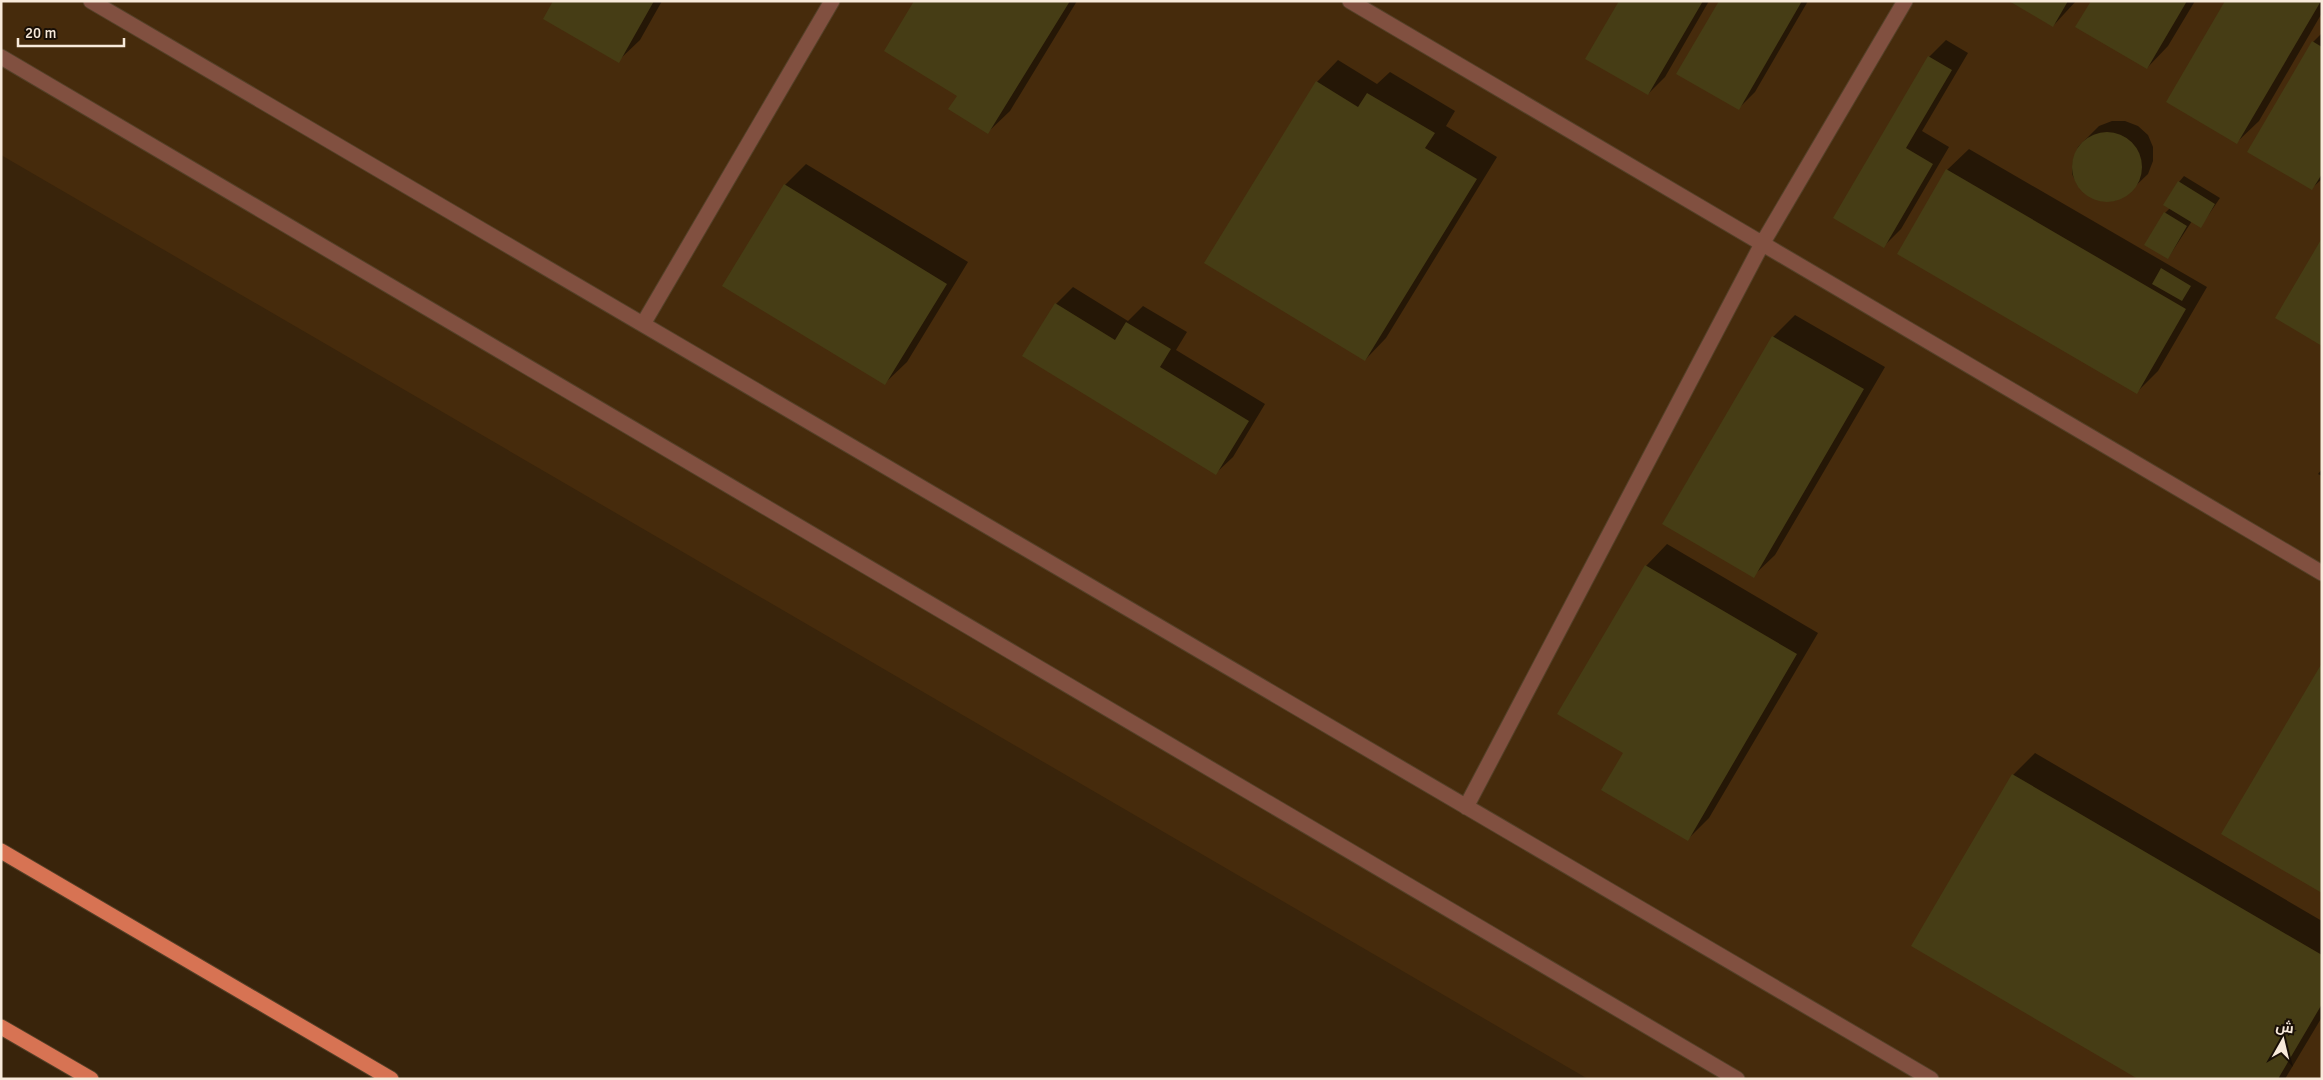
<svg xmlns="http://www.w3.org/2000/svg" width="2323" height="1080" viewBox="0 0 2323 1080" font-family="Signika,Cairo,sans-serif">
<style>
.built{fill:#462b0c}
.shadow{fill:#0007}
.building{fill:#463d15}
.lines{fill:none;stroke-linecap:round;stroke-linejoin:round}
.minor-casing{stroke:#544028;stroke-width:17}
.major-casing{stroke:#544028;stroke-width:17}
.minor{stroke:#815040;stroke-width:15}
.major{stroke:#d77353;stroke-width:15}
</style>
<rect width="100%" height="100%" fill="#39240b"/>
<path class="built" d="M1,1H2322V1079H1588L1,155Z"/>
<path class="shadow" d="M554,1H662L640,40L618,61Z
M916,1H1077L1010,111L988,132L958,96Z
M1620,1H1709L1665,77L1648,94Z
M1720,1H1808L1755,92L1738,109Z
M2012,1H2076L2053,26Z
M2092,1H2195L2168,46L2147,68Z
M2226,1H2322V13L2259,121L2237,142Z
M2322,33V179L2312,188L2313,42Z
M1946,40L1968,53L1922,131L1949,147L1901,229L1884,246L1835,218L1929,57Z
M1338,60L1377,84L1390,72L1455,111L1446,126L1497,157L1386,338L1365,360L1317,82Z
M2112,121H2125L2138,126L2148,135L2153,147V161L2148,174L2126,195L2114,201L2100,200L2087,195L2078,186L2072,174L2073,160L2078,147L2099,126Z
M1969,149L2207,287L2158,371L2137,392L1947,170Z
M806,164L968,262L907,362L885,383L785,185Z
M2184,176L2220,198L2201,226L2192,221L2168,258L2165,213L2170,208L2179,182Z
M1073,287L1128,321L1143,306L1187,332L1176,350L1265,404L1233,457L1216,473L1024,356L1056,304Z
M1795,315L1885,367L1775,555L1753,576L1663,523L1773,337Z
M2322,469V476L2318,474Z
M1667,544L1818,633L1709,818L1688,839L1624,752L1646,566Z
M2035,753L2322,921V1017L2285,1079H2141L2013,775Z"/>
<path class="building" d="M553,1H654L619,63L543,19Z
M914,1H1070L988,134L948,109L957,96L884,51Z
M1619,1H1703L1648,95L1585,59Z
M1719,1H1802L1739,110L1676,74Z
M2009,1H2068L2053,27Z
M2091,1H2187L2147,69L2075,27Z
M2225,1H2321L2237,144L2166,102Z
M2312,41L2322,47V174L2312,190L2247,152Z
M1928,56L1952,70L1906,148L1933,164L1884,248L1833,218Z
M1316,81L1358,107L1367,93L1435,133L1425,148L1477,179L1365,361L1204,263Z
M2072 167a35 35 0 1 1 70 0a35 35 0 1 1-70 0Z
M1946,169L2186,309L2137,394L1897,254Z
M2178,181L2215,204L2201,228L2163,205Z
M784,184L947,284L885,385L722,286Z
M2164,212L2187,226L2168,259L2144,245Z
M2322,238V346L2275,318Z
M2161,268L2191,286L2182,301L2152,284Z
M1055,303L1115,340L1126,322L1171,349L1160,367L1249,421L1216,475L1022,356Z
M1772,336L1864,389L1754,578L1662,524Z
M1645,565L1797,654L1688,841L1601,790L1623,753L1557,714Z
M2322,663V893L2221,834Z
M2012,774L2322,955V1004L2278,1079H2138L1911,946Z"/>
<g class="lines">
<g class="minor-casing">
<path id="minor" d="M91,1L1931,1079
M1350,1L2322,573
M1,57L1737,1079
M643,324L832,1
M1466,807L1762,244L1905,1"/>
</g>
<g class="major-casing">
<path id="major" d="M1,851L391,1079
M1,1027L91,1079"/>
</g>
<use href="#minor" class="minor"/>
<use href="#major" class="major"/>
</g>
<rect width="2323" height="1080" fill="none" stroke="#f8eadb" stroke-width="5"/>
<g transform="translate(2283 1040) rotate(8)" stroke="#190f06" stroke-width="4" paint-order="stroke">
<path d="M0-4L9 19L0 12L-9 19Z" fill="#f8eadb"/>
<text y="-8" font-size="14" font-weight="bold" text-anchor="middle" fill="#f8eadb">ش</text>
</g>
<path d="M18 38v8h106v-8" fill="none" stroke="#f8eadb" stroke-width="2.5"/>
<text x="25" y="38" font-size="15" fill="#f8eadb" stroke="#190f06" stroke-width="4" paint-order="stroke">20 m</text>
</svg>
